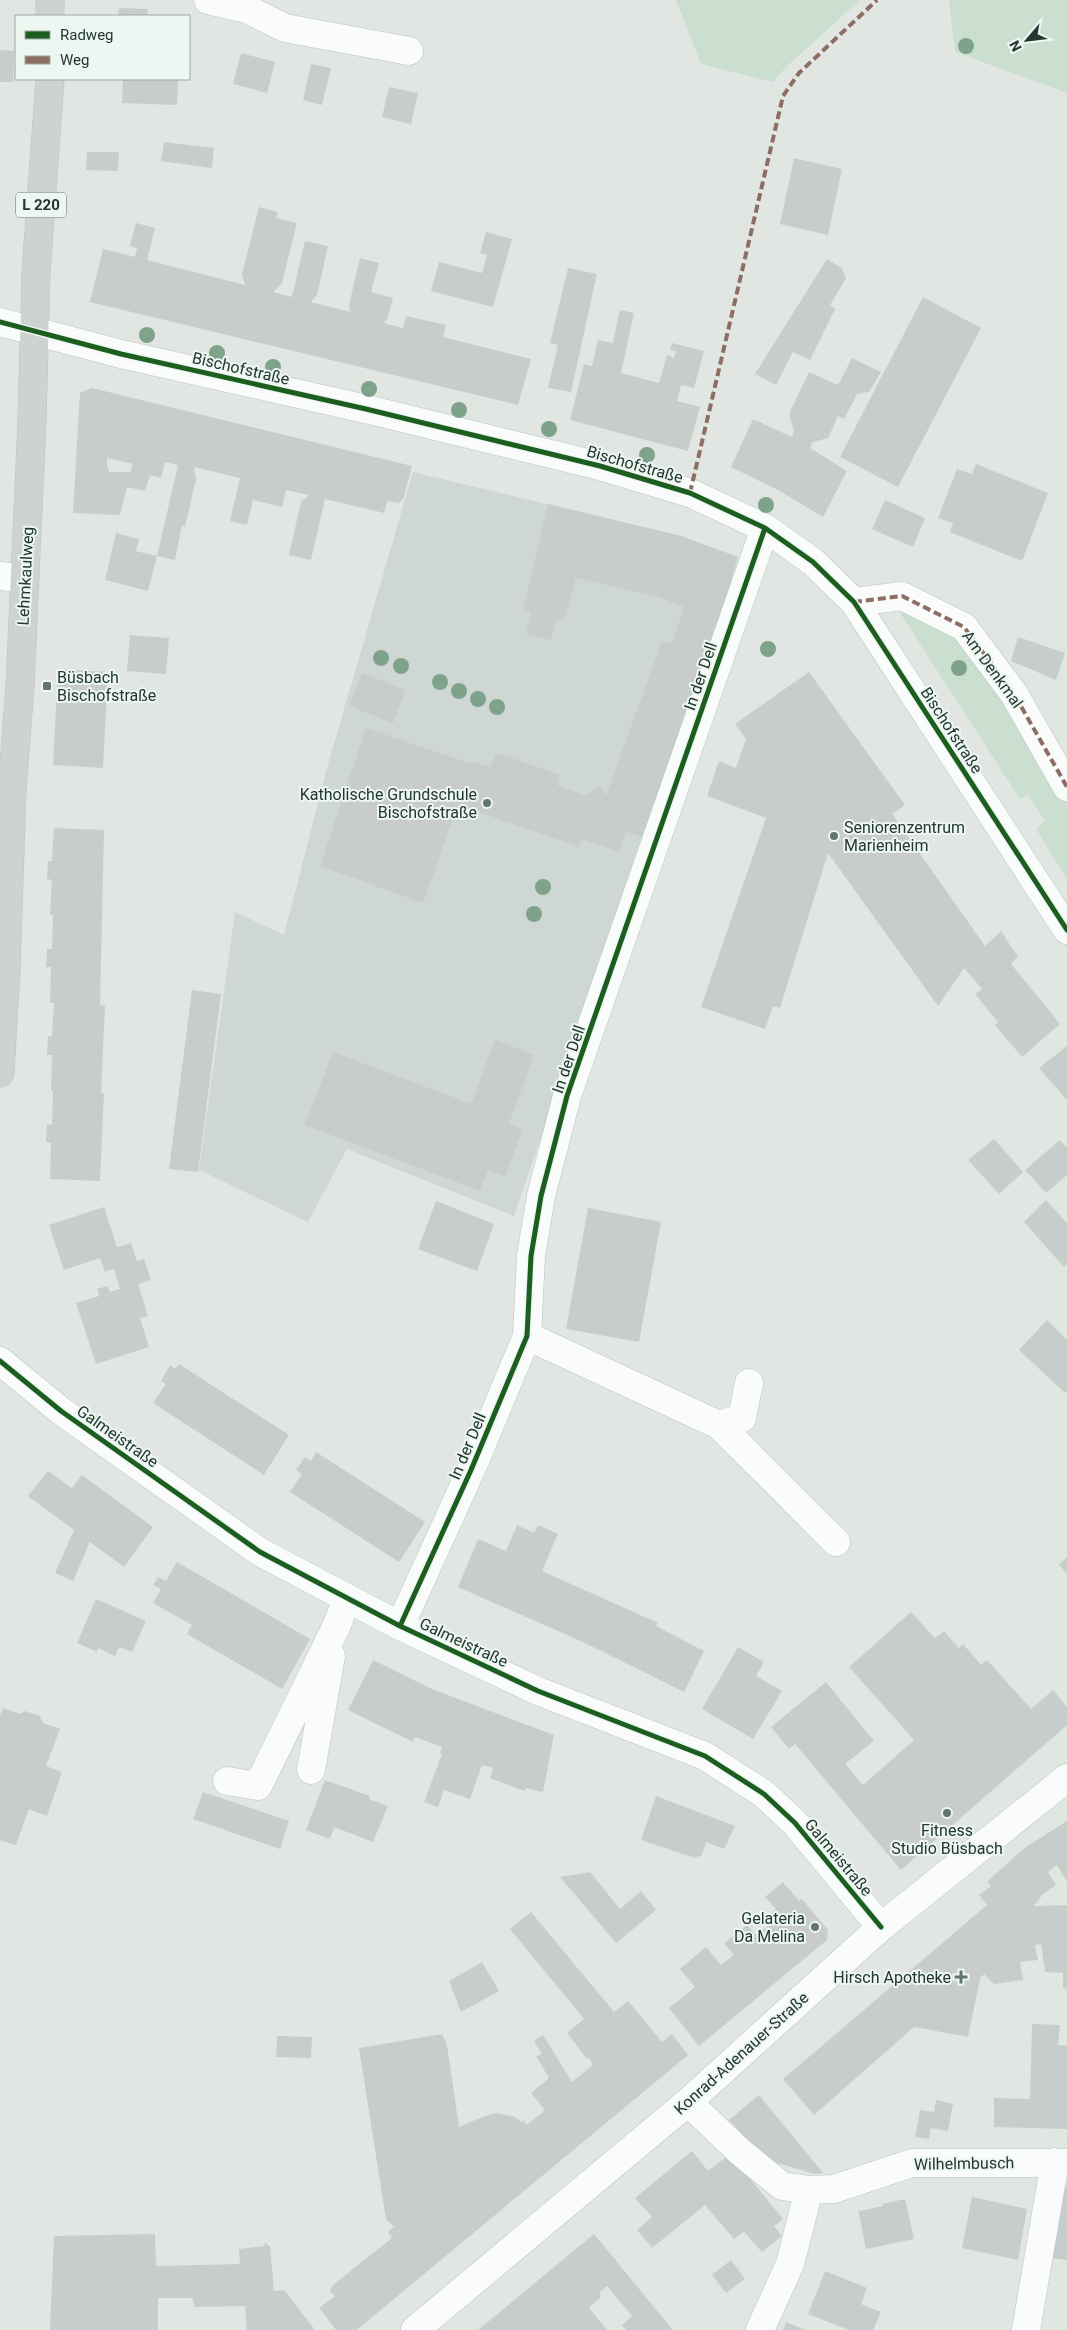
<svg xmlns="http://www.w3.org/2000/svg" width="1067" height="2330" viewBox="0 0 1067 2330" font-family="Roboto,sans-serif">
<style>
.built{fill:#ced7d3}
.green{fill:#cadfcf}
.building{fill:#c8cdcb;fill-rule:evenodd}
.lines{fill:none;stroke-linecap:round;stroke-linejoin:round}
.minor-casing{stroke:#bec3c0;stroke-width:29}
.major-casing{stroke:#bcc3c0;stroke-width:29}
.minor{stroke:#fafbfb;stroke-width:28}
.major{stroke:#ccd3d1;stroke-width:28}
.quiet{stroke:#8d6e63;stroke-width:4;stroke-dasharray:8 4;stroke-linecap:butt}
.cycleway-casing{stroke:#eef6f1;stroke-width:8}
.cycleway{stroke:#1b5e20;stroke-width:5}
.tree{fill:#7fa28b}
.poi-dot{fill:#64746f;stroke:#eef6f1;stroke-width:2}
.labels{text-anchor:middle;stroke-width:4;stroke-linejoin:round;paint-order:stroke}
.shield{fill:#eef6f1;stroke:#5e706a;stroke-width:1}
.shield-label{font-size:15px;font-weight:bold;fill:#213730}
.street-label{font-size:16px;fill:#213730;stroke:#eef6f1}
.poi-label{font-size:16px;fill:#213730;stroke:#eef6f1;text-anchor:end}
</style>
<rect width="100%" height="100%" fill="#e1e6e3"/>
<path class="built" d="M413,472L681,536L738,557L722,613L514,1216L347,1149L308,1222L199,1170L235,912L284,935L327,768Z"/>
<path class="green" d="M676,0H860L786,67L773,82L701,64Z
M949,0H1067V93L955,52Z
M913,609L963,636L1008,701L1067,805V879L1036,829L1045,821L1028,794L1020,799L900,613Z"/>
<path class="building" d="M119,8L148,9L147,16H118Z
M0,50L14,51L13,82H0Z
M241,53L275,62L267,93L233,84Z
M311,64L331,68L322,105L303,100Z
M123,79H178L177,105L122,103Z
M389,87L418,93L411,124L382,117Z
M164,142L214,148L212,168L161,161Z
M87,152H119L118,171L86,170Z
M794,158L842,169L828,235L780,224Z
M259,207L278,212L276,218L297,223L282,283L273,292L292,297L305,241L328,246L317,295L311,302L350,312L349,305L360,258L379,263L371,292L393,298L388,317L384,323L403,328L406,316L446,325L443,337L531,359L518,405L90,302L103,249L135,257L137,248L130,246L136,223L155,228L147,260L245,285L242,274Z
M486,232L512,239L493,307L431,291L439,262L482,273L487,255L480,253Z
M827,259L842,268L846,278L830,305L835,309L810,360L793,352L776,385L755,374Z
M568,268L597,274L571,392L548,388L558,345L550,343Z
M923,297L981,328L898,487L840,457Z
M620,310L634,313L621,373L659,383L667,355L674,358L676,351L670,350L672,343L704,351L694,388L681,385L677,401L700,407L688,451L570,420L584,364L592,366L598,340L613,343Z
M852,358L881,372L869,392L857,394L844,419L838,416L828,438L813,442L810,448L847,471L823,517L778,490L731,467L753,419L792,437L794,431L789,414L809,372L838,385Z
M92,388L412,466L404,497L399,503L387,501L384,513L325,499L311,560L289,555L301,502L309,495L286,490L282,507L253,500L247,525L230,521L240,478L194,467L196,479L185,527L182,525L175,560L157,556L178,465L165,462L161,478L150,475L145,491L127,487L120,515L73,513L80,393ZM107,458L133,464L130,472H109L108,467H107Z
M976,464L1048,493L1022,561L950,532L953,523L938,518L957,469L972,474Z
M885,500L925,518L913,547L872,529Z
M548,504L681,536L738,557L722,613L706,655L709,656L645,838L626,831L619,852L582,839L579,847L458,805L423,903L320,866L366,728L469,763L472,762L490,767L497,753L560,775L557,785L585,795L601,786L606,796L662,641L672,643L684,607L658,597L576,578L565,619H556L551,640L526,634L531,612L523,610Z
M116,533L139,539L136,551L157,556L148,591L105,580Z
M130,635L169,638L166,674L127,671Z
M1018,637L1065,653L1056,680L1011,661Z
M58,669L108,672L103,768L53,765Z
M809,672L905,805L892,814L985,946L1001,931L1018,957L1011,964L1060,1024L1022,1057L995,1025L998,1022L975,994L982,989L964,968L938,1006L828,853L780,1008L773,1006L765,1029L701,1007L766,818L707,796L719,761L736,768L746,739L735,724Z
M362,673L406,690L393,723L349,706Z
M54,828L104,830L100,1005L105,1006L101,1093H104L100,1181L50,1179L51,1143L46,1142L47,1124L52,1125L53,1091H51L52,1055H47L48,1036L52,1037L54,1003H50L51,967H46L47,949H52L53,915H50L52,880L47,879L48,861H52Z
M192,990L221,994L198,1172L169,1169Z
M495,1040L534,1055L509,1123L523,1129L505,1176L488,1170L480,1191L305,1125L333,1052L471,1104Z
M1067,1046V1100L1039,1068Z
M994,1139L1023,1172L999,1194L968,1160Z
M1060,1140L1067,1148V1175L1046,1193L1025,1170Z
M1046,1200L1067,1223V1264L1064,1267L1024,1222Z
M436,1201L494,1224L477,1271L418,1249Z
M104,1207L117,1247L131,1243L137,1261L144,1259L151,1280L138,1284L148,1316L140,1318L149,1347L96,1364L76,1303L99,1296L97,1289L107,1286L110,1292L120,1289L114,1269L105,1272L100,1258L64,1270L49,1225Z
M588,1208L661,1222L639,1342L566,1329Z
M1047,1320L1067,1340V1390L1065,1393L1019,1350Z
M179,1364L289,1435L264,1475L153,1403L166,1384L161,1381L170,1365L175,1369Z
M316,1452L425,1522L399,1562L290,1492L302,1474L296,1470L305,1457L311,1461Z
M48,1471L72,1488L82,1475L153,1527L124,1567L90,1542L73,1581L55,1573L74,1530L28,1496Z
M517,1525L534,1533L538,1525L558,1534L542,1571L658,1623L656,1626L704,1651L684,1692L585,1643L458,1587L478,1539L506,1551Z
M1067,1557V1573L1059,1565Z
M177,1562L310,1639L282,1689L187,1634L192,1625L153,1603L161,1589L153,1585L158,1577L166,1581Z
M96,1599L146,1621L132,1652L119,1647L115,1656L98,1648L97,1652L77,1643Z
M911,1612L935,1638L944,1631L959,1648L963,1644L981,1665L987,1660L1031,1709L1053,1690L1067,1707V1725L901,1870L795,1744L789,1749L771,1727L826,1682L874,1741L845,1764L863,1785L914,1740L849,1667Z
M738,1647L764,1662L756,1676L782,1691L753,1739L702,1709Z
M373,1660L432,1689L554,1735L543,1792L526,1788L525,1791L490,1778L493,1768L482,1765L470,1799L444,1790L438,1807L424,1802L442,1754L440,1753L442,1747L415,1737L413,1742L348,1710Z
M3,1708L20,1714L25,1711L40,1716L43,1723L60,1729L46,1766L62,1772L47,1816L29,1809L16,1845L0,1840V1716Z
M325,1780L370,1796L369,1799L388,1806L373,1842L334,1827L330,1839L306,1830Z
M203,1792L289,1821L280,1849L193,1819Z
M656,1796L735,1826L724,1849L706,1842L702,1855L695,1858L641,1840Z
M1067,1821V1882L1057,1865L1048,1872L1056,1885L1043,1894L1034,1906L1067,1905V1989L1063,1988V1973L1045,1972L1041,1944L1035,1945L1038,1960L1020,1962L1023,1980L994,1984L984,1974L980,1979L968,2037L914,2027L814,2115L783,2079L987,1905L979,1895L991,1886L987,1882L1013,1858L1029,1845Z
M590,1872L620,1909L641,1891L656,1910L616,1943L560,1877Z
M783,1882L799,1901L802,1899L828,1930L827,1940L699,2046L669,2008L695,1987L680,1969L706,1947L721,1965L734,1955L724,1943L747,1925L756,1935L769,1926L763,1919L776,1909L765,1897Z
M531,1912L614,2012L628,2001L662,2042L672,2034L688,2055L359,2328L356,2330H336L319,2308L335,2296L330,2291L333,2285L392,2238L388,2232L394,2227L386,2219L359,2048L442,2034L447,2045L459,2127L485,2116L497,2113L515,2117L521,2122L523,2120L527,2125L545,2110L531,2093L549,2078L536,2056L542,2054L534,2041L543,2035L572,2082L593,2065L589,2058L587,2059L567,2033L584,2019L510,1929Z
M482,1962L499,1991L461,2012L449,1981Z
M1032,2024L1060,2025L1058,2045L1067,2046V2129L994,2127V2098L1030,2099Z
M277,2036L312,2037L311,2058L276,2057Z
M759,2095L823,2173L815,2174L774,2162L757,2150L729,2120Z
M936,2100L953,2104L948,2131L931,2128L929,2139L915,2137L920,2110L934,2112Z
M692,2151L708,2171L730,2154L783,2219L774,2226L782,2236L762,2252L744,2232L734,2239L705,2205L652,2248L637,2230L652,2217L635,2198Z
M1059,2186L1067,2187V2260L1052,2258L1051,2269L1048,2268Z
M972,2197L1027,2209L1018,2260L962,2248Z
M905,2199L914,2239L866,2249L858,2209L860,2211L883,2206L882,2204Z
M155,2234L156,2266L240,2264L239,2249L265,2246L264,2244L267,2243L268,2246H270L274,2291L284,2290L315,2330H247L245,2306L194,2307L193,2298H158V2330H50L54,2236Z
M594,2234L673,2330H626L622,2325L632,2316L607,2286L599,2293L601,2297L589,2308L607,2330H478Z
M731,2260L745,2279L726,2293L712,2275Z
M825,2271L867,2288L861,2304L881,2312L873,2330H849L808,2314Z
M786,2322L805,2330H783Z"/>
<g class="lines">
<g class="minor-casing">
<path id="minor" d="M208,0L247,9L285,28L409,51
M0,322L121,354L366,409L600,466L690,493L765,528L813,562L854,602L1067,930
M0,576L25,579
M854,602L902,596L964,627L1014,694L1067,787
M527,1336L719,1425L836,1542
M0,1361L61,1411L260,1552L400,1626L538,1691L705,1756L764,1794L795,1823L881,1927
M719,1425L742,1418L749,1383
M400,1626L471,1470L527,1336L531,1256L541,1196L567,1096L765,528
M311,1770L331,1656
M227,1781L258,1786L337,1625L347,1598
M688,2102L739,2151L782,2186L809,2190L834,2189L912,2163H1067
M415,2330L688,2102L881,1927L1067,1778
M760,2330L790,2264L809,2190
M1026,2330L1055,2162"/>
</g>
<g class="major-casing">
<path id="major" d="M50,0V16
M0,1073L6,970L12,790L20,686L32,421L36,273L50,79"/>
</g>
<use href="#minor" class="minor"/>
<use href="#major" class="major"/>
<path class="quiet" d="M690,493L783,96L799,73L877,0
M854,602L902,596L964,627L1014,694L1067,787"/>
<g class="cycleway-casing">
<path id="cycleway" d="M0,322L121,354L366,409L600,466L690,493L765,528L813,562L854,602L1067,930
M0,1361L61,1411L260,1552L400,1626L538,1691L705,1756L764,1794L795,1823L881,1927
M400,1626L471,1470L527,1336L531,1256L541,1196L567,1096L765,528"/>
</g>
<use href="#cycleway" class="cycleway"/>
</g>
<g class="tree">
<circle cx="966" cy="46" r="8"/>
<circle cx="147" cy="335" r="8"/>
<circle cx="217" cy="353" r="8"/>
<circle cx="273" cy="367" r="8"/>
<circle cx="369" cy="389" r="8"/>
<circle cx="459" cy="410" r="8"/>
<circle cx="549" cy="429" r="8"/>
<circle cx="647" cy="455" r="8"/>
<circle cx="766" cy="505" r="8"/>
<circle cx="768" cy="649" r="8"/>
<circle cx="381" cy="658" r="8"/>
<circle cx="401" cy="666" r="8"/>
<circle cx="959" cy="668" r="8"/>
<circle cx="440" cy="682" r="8"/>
<circle cx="459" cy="691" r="8"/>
<circle cx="478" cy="699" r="8"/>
<circle cx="497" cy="707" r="8"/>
<circle cx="543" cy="887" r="8"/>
<circle cx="534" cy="914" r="8"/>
</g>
<g class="poi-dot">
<rect x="42" y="681" width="10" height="10" rx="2.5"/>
<circle cx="487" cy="803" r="5"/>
<circle cx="834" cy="836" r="5"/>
<circle cx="947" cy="1813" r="5"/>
<circle cx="815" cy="1927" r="5"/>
<path d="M958.5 1969.5h5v5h5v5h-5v5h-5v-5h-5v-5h5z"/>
</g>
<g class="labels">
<rect class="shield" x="16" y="192.5" width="50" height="25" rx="4"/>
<g class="shield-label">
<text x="41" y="210">L 220</text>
</g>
<g class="street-label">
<text transform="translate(241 368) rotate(13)" y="6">Bischofstraße</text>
<text transform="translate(635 464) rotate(16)" y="6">Bischofstraße</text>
<text transform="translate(25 576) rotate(-87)" y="6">Lehmkaulweg</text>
<text transform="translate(993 669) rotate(54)" y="6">Am Denkmal</text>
<text transform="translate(700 676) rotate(-71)" y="6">In der Dell</text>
<text transform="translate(952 730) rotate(57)" y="6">Bischofstraße</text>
<text transform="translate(568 1059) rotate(-71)" y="6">In der Dell</text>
<text transform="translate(118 1436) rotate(35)" y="6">Galmeistraße</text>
<text transform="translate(467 1446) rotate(-67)" y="6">In der Dell</text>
<text transform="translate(464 1642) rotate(25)" y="6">Galmeistraße</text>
<text transform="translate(839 1857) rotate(50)" y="6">Galmeistraße</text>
<text transform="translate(741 2053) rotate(-42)" y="6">Konrad-Adenauer-Straße</text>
<text transform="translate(964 2163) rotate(-1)" y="6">Wilhelmbusch</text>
</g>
<g class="poi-label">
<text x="57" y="683" text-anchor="start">Büsbach<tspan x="57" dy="18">Bischofstraße</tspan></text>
<text x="477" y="800">Katholische Grundschule<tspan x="477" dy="18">Bischofstraße</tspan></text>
<text x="844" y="833" text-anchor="start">Seniorenzentrum<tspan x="844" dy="18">Marienheim</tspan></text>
<text x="947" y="1836" text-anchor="middle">Fitness<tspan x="947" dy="18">Studio Büsbach</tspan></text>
<text x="805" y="1924">Gelateria<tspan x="805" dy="18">Da Melina</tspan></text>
<text x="951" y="1983">Hirsch Apotheke</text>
</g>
</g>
<rect x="15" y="15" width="175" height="65" fill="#eef6f1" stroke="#9caaa4"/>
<rect x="25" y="31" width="25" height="8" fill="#1b5e20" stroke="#9caaa4"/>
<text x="60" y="40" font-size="15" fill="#213730">Radweg</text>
<rect x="25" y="56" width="25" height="8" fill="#8d6e63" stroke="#9caaa4"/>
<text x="60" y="65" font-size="15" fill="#213730">Weg</text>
<g transform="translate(1027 40) rotate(242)" stroke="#eef6f1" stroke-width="4" paint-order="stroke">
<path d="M0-4L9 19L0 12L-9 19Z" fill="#213730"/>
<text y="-8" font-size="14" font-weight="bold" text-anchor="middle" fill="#213730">N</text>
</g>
</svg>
